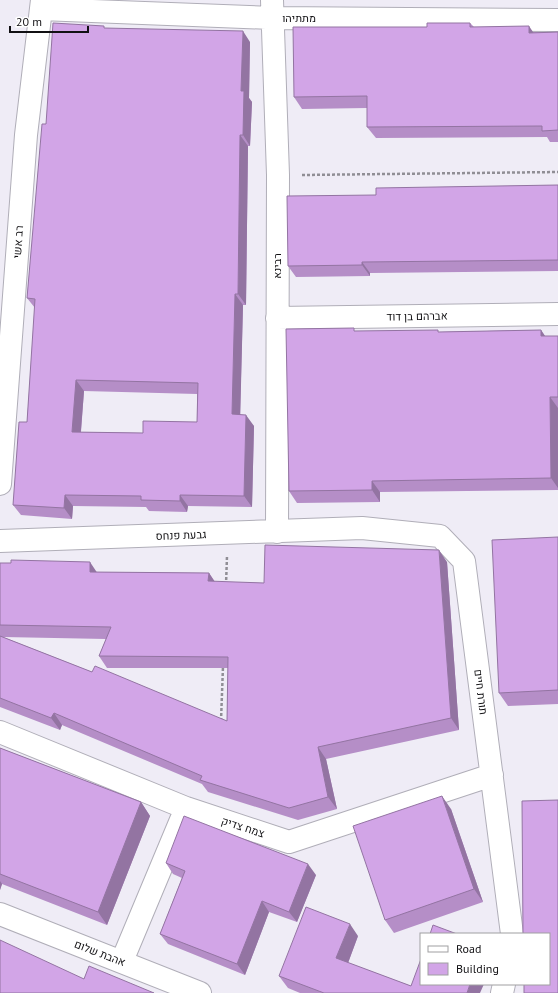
<svg xmlns="http://www.w3.org/2000/svg" width="558" height="993" viewBox="0 0 558 993" font-family="'PT Sans',Heebo,sans-serif">
<style>
.lines{fill:none;stroke-linecap:round;stroke-linejoin:round}
.minor-casing{stroke:#b0aeb8;stroke-width:24}
.path{stroke:#908e95;stroke-width:2.5;stroke-dasharray:3 2;stroke-linecap:butt}
.minor{stroke:#fff;stroke-width:22}
.wall{fill:#b58ec7;fill-rule:evenodd}
.shaded-wall{fill:#9374a2}
.building{fill:#d2a5e7;stroke:#9374a2;fill-rule:evenodd}
.labels{text-anchor:middle;stroke-width:3;stroke-linejoin:round;paint-order:stroke}
.street-label{font-size:11px;fill:#111013;stroke:#fff}
</style>
<rect width="100%" height="100%" fill="#efecf6"/>
<g class="lines">
<g class="minor-casing">
<path id="minor" d="M272,0L278,175L277,532
M41,9L272,18L558,20
M277,318L558,314
M0,484L26,135L42,0
M0,541L362,528L440,536L464,561L512,934
M0,732L186,808L289,842L492,775
M0,914L200,993
M122,961L186,808
M502,993L504,984"/>
</g>
<path class="path" d="M302,175L558,172
M226,585L227,556
M221,721L223,666"/>
<use href="#minor" class="minor"/>
</g>
<path class="wall" d="M470,23L474,27L533,32H558V142H550L547,137L376,138L367,127V108L302,109L294,97L427,27Z
M105,28L250,42L249,98L252,102L250,146H248L246,305H243L240,415L254,426L252,507L188,506L187,512L149,511L146,507L73,506L72,519L21,515L13,505L27,422L35,308L27,298L46,124ZM84,391L197,394V422L143,433L81,432Z
M558,185V271L370,273V276L296,277L288,266L376,195Z
M541,330L545,336H558V490L380,492V502L297,503L289,491L355,331L439,332Z
M558,537V704L508,706L499,693Z
M447,562L459,730L326,759L337,809L298,820L208,792L202,784L62,725L60,730L0,707V563L97,572L209,573L215,582L264,583ZM3,637L106,639L99,656L107,668H228L227,721L92,672Z
M0,748L141,802L150,816L107,925L2,884L0,890Z
M451,809L483,902L394,933L385,920Z
M166,863L316,875L297,922L269,912L245,975L168,944L160,934L182,878L173,874Z
M358,936L348,963L411,986L480,993H300L288,988L279,976Z"/>
<path class="shaded-wall" d="M529,26L537,38L529,33Z
M243,31L250,42L249,98L252,102L250,146L243,135L241,91Z
M240,135L248,146L246,305L238,294Z
M362,262L370,273V276L362,265Z
M235,294L243,305L240,425L232,414Z
M541,330L549,342L541,336Z
M76,380L84,391L80,442L72,432Z
M550,397L558,408V488L551,478Z
M246,415L254,426L252,507L244,496Z
M372,481L380,492V502L372,490Z
M65,495L73,506L72,519L64,508Z
M180,495L188,506L187,512L180,501Z
M439,550L447,562L459,730L451,718Z
M90,562L98,574L90,572Z
M209,573L217,585L208,581Z
M54,713L62,725L60,730L51,718Z
M318,747L326,759L337,809L328,797Z
M442,796L451,809L483,902L474,889Z
M141,802L150,816L107,925L98,912Z
M308,864L316,875L297,922L289,912Z
M0,881L2,884L0,890Z
M262,901L269,912L245,975L237,964Z
M350,924L358,936L345,971L336,958Z
M470,984H484L480,993H467Z"/>
<path class="building" d="M53,23L104,26V28L243,31L241,91H244L243,135H240L238,294H235L232,414L246,415L244,496L180,495V501L141,500V496L65,495L64,508L13,505L19,422H27L35,299L27,298L42,124H46ZM76,380L198,383L197,422L143,421V433L72,432Z
M427,23H470V27L529,26V33L558,32V130L542,131V126L367,127V96L294,97L293,27H427Z
M558,185V260L362,262V265L288,266L287,196L376,195V188Z
M354,328V331L438,330V332L541,330V336H558V397H550L551,478L372,481V490L289,491L286,329Z
M558,537V690L499,693L492,540Z
M265,545L439,550L451,718L318,747L328,797L289,808L200,780L202,776L54,713L51,718L0,698V636L92,672L95,666L227,721L228,657L99,656L111,627L0,625V563H11V560L90,562V572L209,573L208,581L264,583Z
M0,748L141,802L98,912L0,874Z
M442,796L474,889L385,920L353,826Z
M558,800V993H524V984H549V934H523L522,801Z
M184,816L308,864L289,912L262,901L237,964L160,934L185,871L166,863Z
M306,907L350,924L336,958L411,986L421,959V984H470L467,993H324L279,976Z
M433,925L457,934H430Z
M0,940L84,979L89,966L154,993H0Z"/>
<g class="labels">
<g class="street-label">
<text x="299" y="22">מתתיהו</text>
<text transform="translate(18 242) rotate(-86)" y="4">רב אשי</text>
<text transform="translate(277 266) rotate(-90)" y="4">רבינא</text>
<text transform="translate(417 316) rotate(-1)" y="4">אברהם בן דוד</text>
<text transform="translate(181 535) rotate(-2)" y="4">גבעת פנחס</text>
<text transform="translate(481 692) rotate(83)" y="4">תורת חיים</text>
<text transform="translate(243 827) rotate(18)" y="4">צמח צדיק</text>
<text transform="translate(100 953) rotate(21)" y="4">אהבת שלום</text>
</g>
</g>
<rect x="420" y="933" width="130" height="52" fill="#ffffff" stroke="#a09fa1"/>
<rect x="428" y="946" width="20" height="6" fill="#ffffff" stroke="#a09fa1"/>
<text x="456" y="953" font-size="12" fill="#111013">Road</text>
<rect x="428" y="963" width="20" height="12" fill="#d2a5e7" stroke="#a09fa1"/>
<text x="456" y="973" font-size="12" fill="#111013">Building</text>
<path d="M10 26v6h78v-6" fill="none" stroke="#111013" stroke-width="2"/>
<text x="16" y="26" font-size="12" fill="#111013" stroke="#ffffff" stroke-width="3" paint-order="stroke">20 m</text>
</svg>
